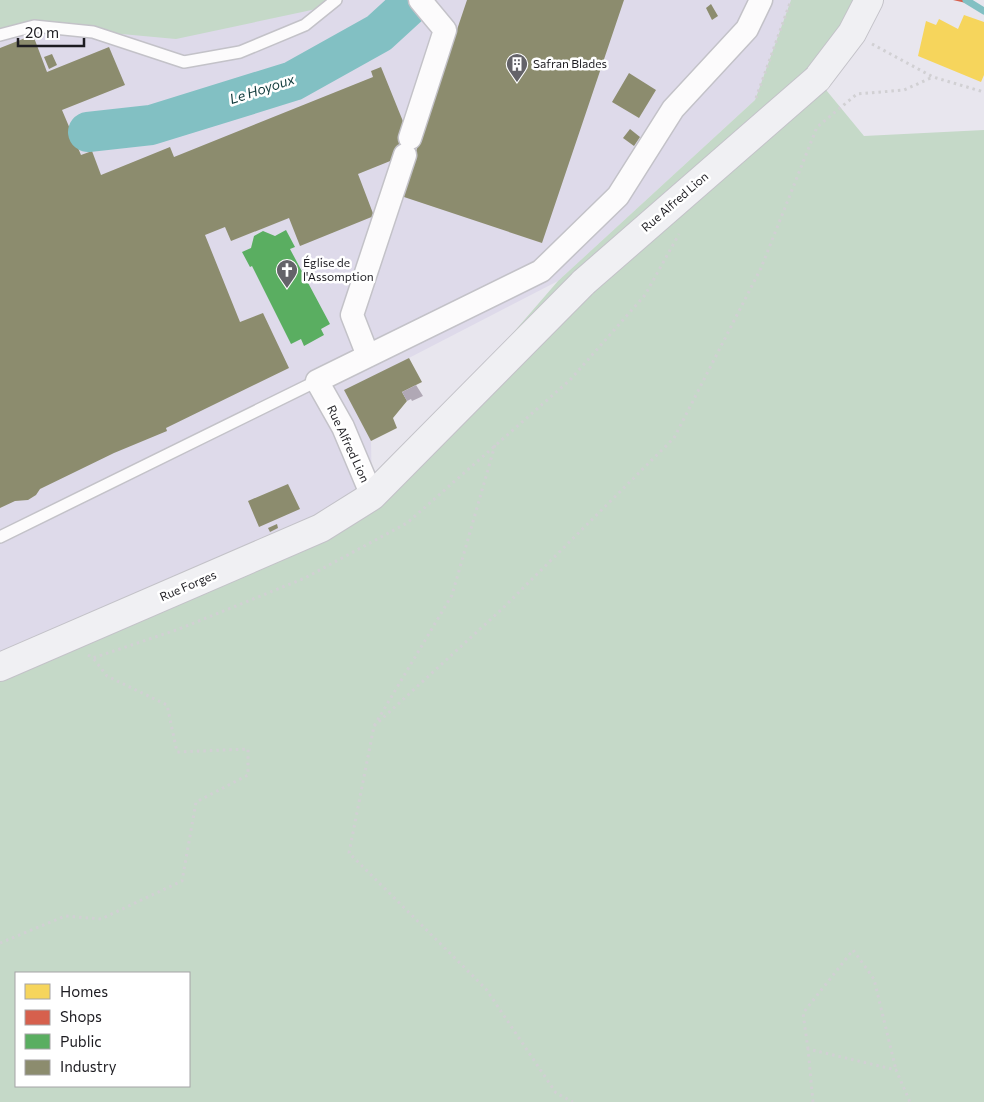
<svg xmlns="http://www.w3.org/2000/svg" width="984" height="1102" viewBox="0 0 984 1102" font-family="Commissioner,sans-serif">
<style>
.built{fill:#dedaea}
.green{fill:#c5d9c8;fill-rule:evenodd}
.homes{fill:#f6d55c}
.shops{fill:#d6604d}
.public{fill:#5aae61}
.industry{fill:#8c8c6e}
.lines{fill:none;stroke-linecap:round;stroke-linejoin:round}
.stream{stroke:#82c0c3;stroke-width:7}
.river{stroke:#82c0c3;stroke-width:40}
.building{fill:#b0a8b5}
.service-casing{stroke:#c3c2c8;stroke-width:14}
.minor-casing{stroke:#c3c2c8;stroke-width:25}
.secondary-casing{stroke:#c3c2c8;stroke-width:30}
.path{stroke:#d1d0d3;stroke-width:3;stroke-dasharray:2.5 4;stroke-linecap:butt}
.service{stroke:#fcfbfc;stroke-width:11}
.minor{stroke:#fcfbfc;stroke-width:22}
.secondary{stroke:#f0f0f3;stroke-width:28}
.secondary-bridge-casing{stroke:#c3c2c8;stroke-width:30;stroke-linecap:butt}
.secondary-bridge{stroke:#f0f0f3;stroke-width:28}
.labels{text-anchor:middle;stroke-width:5;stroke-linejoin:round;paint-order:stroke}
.poi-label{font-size:12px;fill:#1d1c21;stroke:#fff;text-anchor:start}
.street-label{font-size:12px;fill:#1d1c21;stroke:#fff}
.water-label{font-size:14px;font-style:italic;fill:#123c3d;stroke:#fff}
</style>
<rect width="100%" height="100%" fill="#e8e6ee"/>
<path class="built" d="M328,0H791L755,100L558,281L345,391L371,440L372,496L0,667V35Z"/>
<path class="green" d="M0,0H328L321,8L176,39L34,26L0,35Z
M791,0H869L817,79L864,136L984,130V1102H0V667L372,496L558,281L755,100ZM16,973H189V1086H16Z"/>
<path class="homes" d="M964,15L984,22V75L981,82L918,56L926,21L936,25L939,19L958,29Z"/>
<path class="shops" d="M953,0H966V3Z"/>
<path class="public" d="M286,230L295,247L290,249L330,324L321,329L324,335L304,346L301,339L291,344L252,266L250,267L242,252L251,248L254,236L263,231L275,236Z"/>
<path class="industry" d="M467,0H624L542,243L401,196Z
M711,4L718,16L712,20L706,8Z
M33,35L47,72L109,47L125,85L62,110L81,155L92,151L101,175L170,147L174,157L373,77L371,71L381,67L415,151L358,174L374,216L300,246L289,218L231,241L225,227L205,235L240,322L263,313L289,368L166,428L167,431L114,453L40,489L36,495L28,500L15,501L0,508V48Z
M52,54L57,65L49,69L44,57Z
M629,73L656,90L639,118L612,102Z
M630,129L640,137L634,146L623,138Z
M409,358L422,382L402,392L407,401L393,418L397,428L371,441L344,390Z
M288,484L300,509L259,527L248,501Z
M277,524L278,528L270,532L268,528Z"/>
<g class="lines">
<path class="stream" d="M966,0L984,11"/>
<path class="river" d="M88,132L151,125L293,81L379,33L415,0"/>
</g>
<path class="building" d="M416,385L423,396L412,401L411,399L407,401L402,392Z"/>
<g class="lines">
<g class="service-casing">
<path id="service" d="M0,35L34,26L93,32L184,62L240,52L305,25L336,0
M0,537L317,381"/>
</g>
<g class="minor-casing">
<path id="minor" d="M410,138L445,30L420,0
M368,356L352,315L405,155
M372,496L343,427L317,381L541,271L618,196L673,109L747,29L761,0"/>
</g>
<g class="secondary-casing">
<path id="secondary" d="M817,79L852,33L869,0
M0,667L321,528L372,496L584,282"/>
</g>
<path class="path" d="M872,44L933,77L984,92
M756,98L791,0
M495,445L452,595L374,726L349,853L486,989L556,1093L573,1102
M88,655L93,658L179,629L305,578L407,523L570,380L645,295L679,234
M374,726L503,608L674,438L761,268L817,127L857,94L904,90L933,77
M0,943L65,916L101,919L182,881L196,802L248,775V749L177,752L167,705L107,676L93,658
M808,1049L803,1013L853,950L874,979L896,1070
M813,1102L808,1049L896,1070L910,1102"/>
<use href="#service" class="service"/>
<use href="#minor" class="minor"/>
<use href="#secondary" class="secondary"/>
<g class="secondary-bridge-casing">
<path id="secondary-bridge" d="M584,282L817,79"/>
</g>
<use href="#secondary-bridge" class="secondary-bridge"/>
</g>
<defs>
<g id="building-pin" transform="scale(1.125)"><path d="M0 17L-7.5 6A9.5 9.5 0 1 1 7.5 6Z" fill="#646369" stroke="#fff"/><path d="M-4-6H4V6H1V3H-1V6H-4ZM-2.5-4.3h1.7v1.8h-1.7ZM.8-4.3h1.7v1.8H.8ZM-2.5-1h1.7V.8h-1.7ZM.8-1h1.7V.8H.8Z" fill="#fff"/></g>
<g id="church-pin" transform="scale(1.125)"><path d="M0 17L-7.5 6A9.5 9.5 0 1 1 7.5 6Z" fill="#646369" stroke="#fff"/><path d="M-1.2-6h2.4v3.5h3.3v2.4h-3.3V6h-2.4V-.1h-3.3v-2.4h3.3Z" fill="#fff"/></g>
</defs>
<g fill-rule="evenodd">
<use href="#building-pin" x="517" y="64"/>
<use href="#church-pin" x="287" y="270"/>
</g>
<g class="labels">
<g class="poi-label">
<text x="533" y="68">Safran Blades</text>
<text x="303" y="267">Église de<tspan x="303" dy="14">l'Assomption</tspan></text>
</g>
<g class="street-label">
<text transform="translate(675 202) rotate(-41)" y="4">Rue Alfred Lion</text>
<text transform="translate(348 444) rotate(65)" y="4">Rue Alfred Lion</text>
<text transform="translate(188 586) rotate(-23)" y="4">Rue Forges</text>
</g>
<g class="water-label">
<text transform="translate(262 89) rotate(-18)" y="5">Le Hoyoux</text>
</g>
</g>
<rect x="15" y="972" width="175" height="115" fill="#ffffff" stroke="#a5a4a6"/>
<rect x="25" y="984" width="25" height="15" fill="#f6d55c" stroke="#a5a4a6"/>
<text x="60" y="997" font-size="15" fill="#1d1c21">Homes</text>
<rect x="25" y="1010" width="25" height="15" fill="#d6604d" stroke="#a5a4a6"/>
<text x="60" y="1022" font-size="15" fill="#1d1c21">Shops</text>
<rect x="25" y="1034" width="25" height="15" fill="#5aae61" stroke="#a5a4a6"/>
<text x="60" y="1047" font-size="15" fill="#1d1c21">Public</text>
<rect x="25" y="1060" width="25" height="15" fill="#8c8c6e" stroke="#a5a4a6"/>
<text x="60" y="1072" font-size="15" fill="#1d1c21">Industry</text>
<path d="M18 38v8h66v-8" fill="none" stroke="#1d1c21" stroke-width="2.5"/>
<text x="25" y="38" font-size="15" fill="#1d1c21" stroke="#ffffff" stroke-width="4" paint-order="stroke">20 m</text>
</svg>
